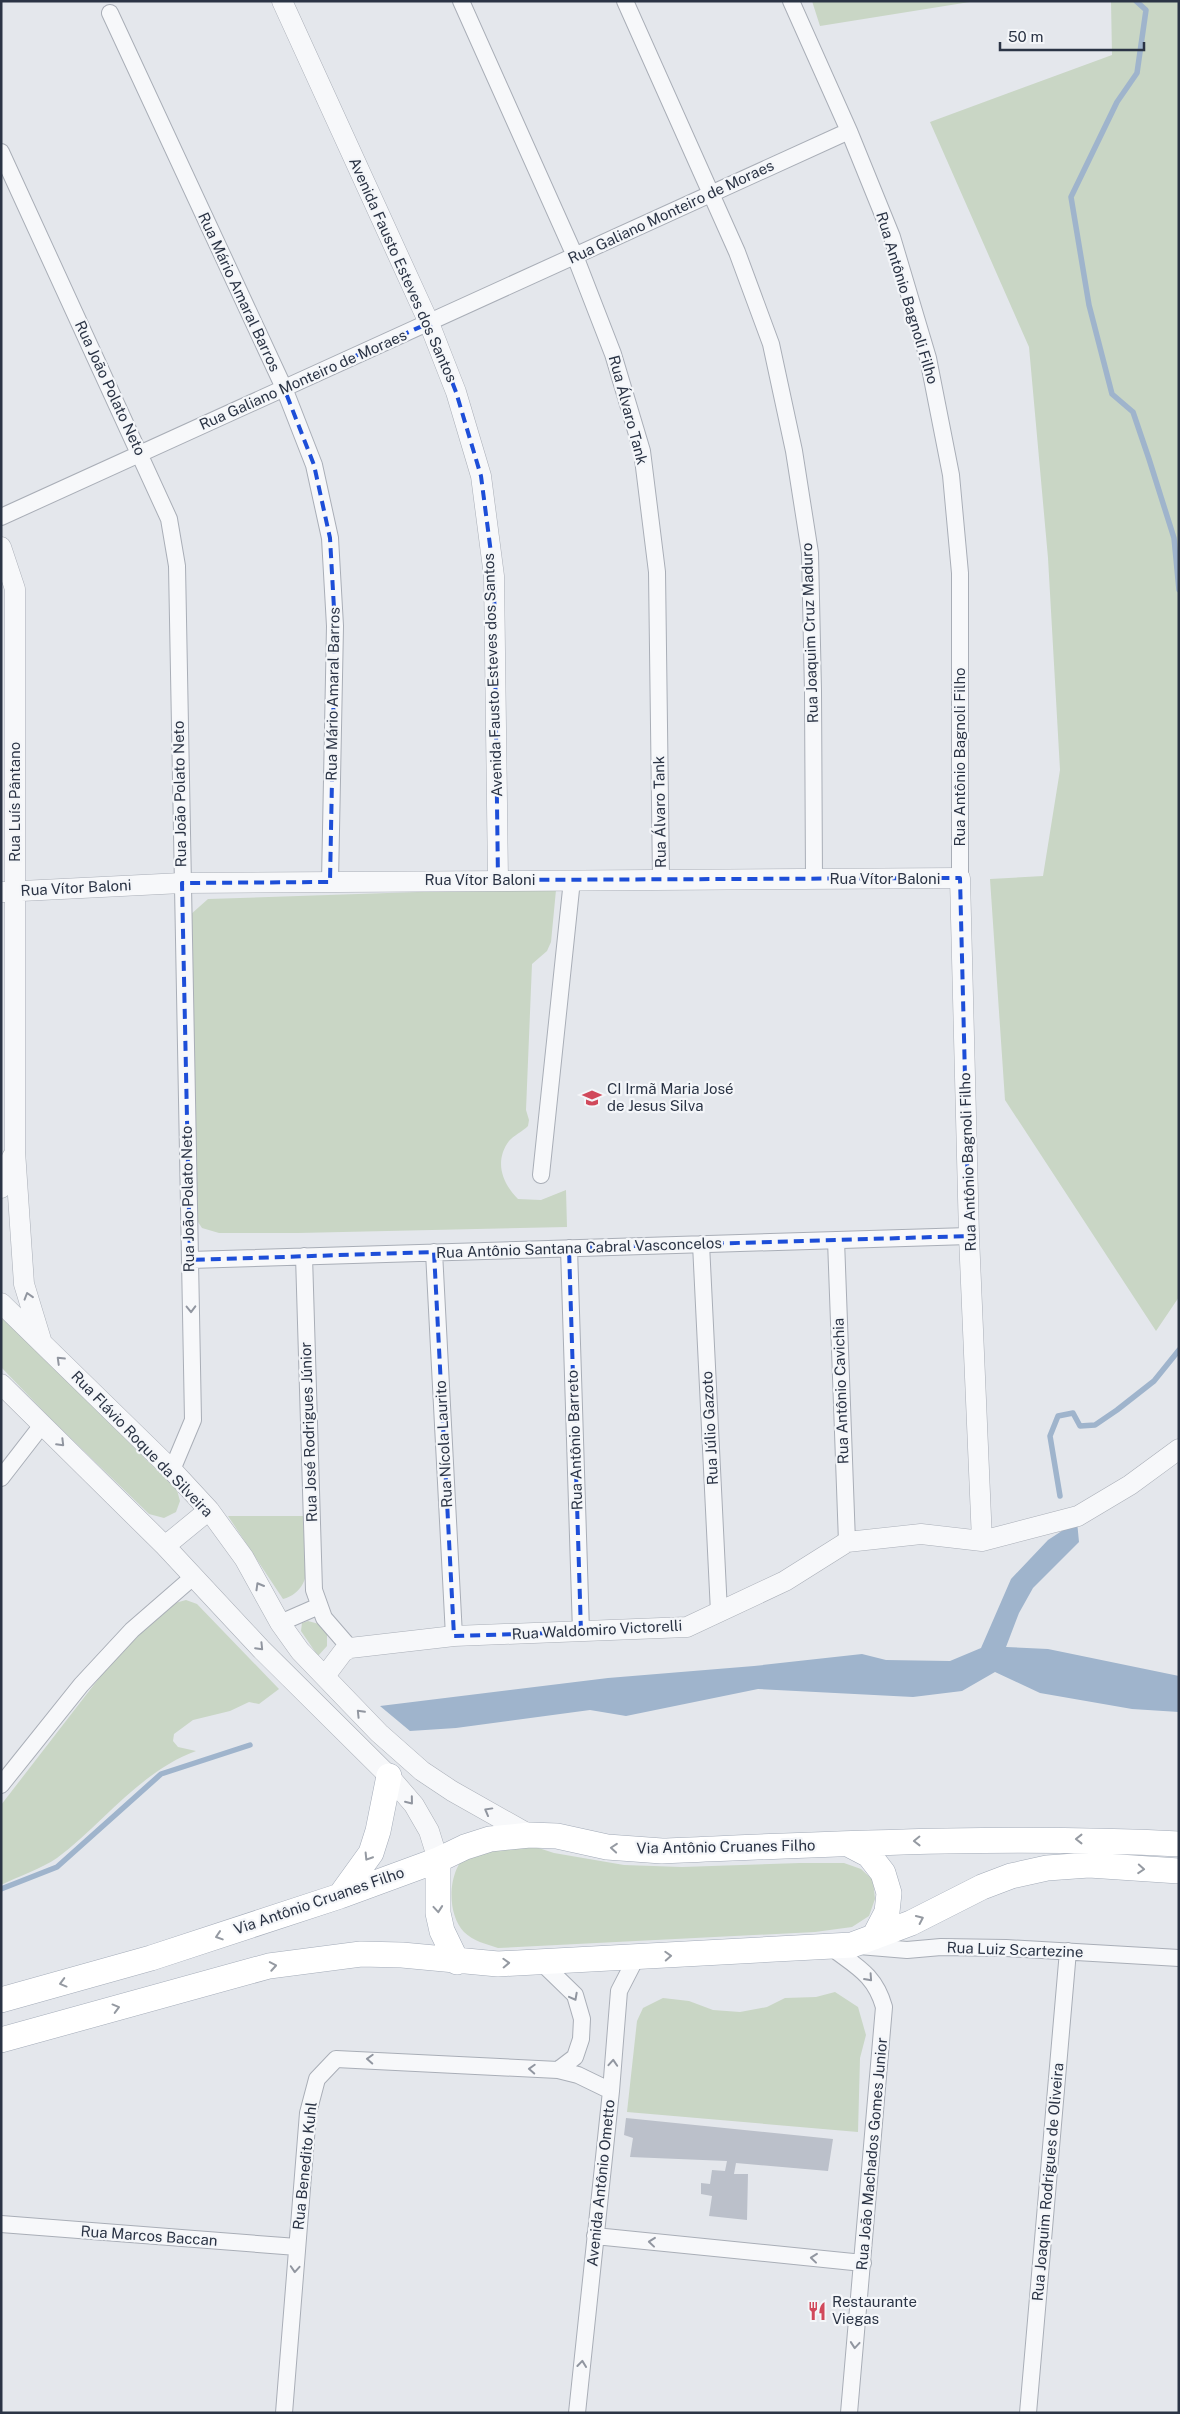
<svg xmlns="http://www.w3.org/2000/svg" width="1180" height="2414" viewBox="0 0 1180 2414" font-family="'Public Sans',sans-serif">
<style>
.green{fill:#c9d6c5}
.water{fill:#9fb4cc}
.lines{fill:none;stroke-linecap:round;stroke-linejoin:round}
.stream{stroke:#9fb4cc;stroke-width:5.5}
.building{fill:#bbc0ca}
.minor-casing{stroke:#a9aeb7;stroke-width:18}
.tertiary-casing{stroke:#a9aeb7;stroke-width:21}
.primary-casing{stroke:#a3abb8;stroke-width:26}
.minor{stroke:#f7f8fa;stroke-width:16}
.tertiary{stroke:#f7f8fa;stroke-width:20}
.primary{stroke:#fff;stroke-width:25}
.oneway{stroke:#9196a0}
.oneway2{stroke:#959aa2}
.marked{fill:none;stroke:#1d4ed8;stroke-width:4;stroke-dasharray:10 6;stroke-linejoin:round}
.labels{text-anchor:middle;stroke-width:4.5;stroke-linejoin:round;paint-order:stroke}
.street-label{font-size:15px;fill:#2b3445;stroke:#f4f6f9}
.poi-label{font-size:15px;fill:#2b3445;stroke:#f4f6f9;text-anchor:start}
</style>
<rect width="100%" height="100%" fill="#e4e7ec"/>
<path class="green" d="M812,1H976L820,26Z
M1111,1H1179V1297L1156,1331L1005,1100L990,879L1043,876L1060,770L1048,558L1029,347L930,122L1112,55Z
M507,889L556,890L551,942L547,951L532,964L526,1110L529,1120L528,1126C523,1131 513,1136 509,1141C494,1161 502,1183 518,1199L541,1200L566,1190L567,1227L298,1233H219L202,1228L192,1213L190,915L208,899Z
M1,1316L177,1490L180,1501L176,1512L164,1518L149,1514L50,1418L1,1367Z
M228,1516H303C306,1543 319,1589 283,1599Z
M186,1600L197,1604L279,1689L259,1704L249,1702L230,1711L193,1720L174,1734L173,1741L178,1747L196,1751C139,1772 104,1823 57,1858C41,1869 19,1876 1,1885V1805L120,1651L175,1603Z
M308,1621L319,1624L327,1633V1646L318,1656L301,1631L302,1623Z
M517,1841L554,1853L624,1865L682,1867L800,1863H844L861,1869L873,1880L875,1899L869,1916L852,1927L815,1932L498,1948C486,1944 473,1941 464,1932C445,1912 448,1866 471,1851C480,1846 506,1844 517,1841Z
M835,1992L858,2007L866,2035L860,2058L858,2132L627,2112L637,2021L643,2008L663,1998L689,2001L713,2010L740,2012L767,2007L785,1998L816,1997Z"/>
<path class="water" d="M1077,1521L1079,1542L1033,1588L1019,1613L1006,1647L1048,1649L1179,1676V1712L1132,1709L1040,1693L995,1672L962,1691L913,1697L758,1689L626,1716L590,1710L456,1728L410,1731L380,1706L608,1678L754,1666L862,1654L886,1660L950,1661L981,1648L1011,1579L1048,1540Z"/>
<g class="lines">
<path class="stream" d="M1136,1L1146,10L1137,73L1117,102L1071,197L1089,305L1112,394L1133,412L1149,459L1174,538L1179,590
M1060,1496L1050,1436L1058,1416L1073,1413L1080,1426L1095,1425L1117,1410L1154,1381L1179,1350
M1,1889L57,1867L161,1774L250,1745"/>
</g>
<path class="building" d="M626,2118L833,2139L828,2171L736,2163L734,2174H748L747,2220L709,2216L712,2196L701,2194V2183L710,2184L712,2170L725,2171L727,2161L630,2157L633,2138L624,2135Z"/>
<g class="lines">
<g class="minor-casing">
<path id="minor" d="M461,1L575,256L613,354L642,451L657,572L661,879
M625,1L737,252L771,344L794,451L810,553L813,691L814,879
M791,1L849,131L892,237L928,358L951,475L960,573V878
M110,13L284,388L314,465L330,538L335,626L330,882
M1,152L169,519L177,566L193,1420L172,1470
M1,517L849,131
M541,1175L572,880
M836,1240L847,1542
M701,1244L719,1612
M569,1248L581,1632
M434,1252L454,1636
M304,1256L314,1590L324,1618L350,1648
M190,1260L969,1236
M1,1478L42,1425
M280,1623L319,1606
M1,1785L81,1685L132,1630L193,1577
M859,1946L907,1950L941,1947L1006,1948L1179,1958
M832,1948C857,1967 875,1975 884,2007L849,2413
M541,1962L575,1995L582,2019L581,2039L575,2057L558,2070
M1,2224L297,2247
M595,2236L863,2263
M284,2413L308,2113L317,2079L336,2059L558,2070L578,2075L611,2091
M577,2413L611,2091L619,1991L636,1958
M1028,2413L1068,1951"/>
</g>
<g class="tertiary-casing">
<path id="tertiary" d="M282,1L429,323L456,392L481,476L494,576L498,880
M1,547L15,589V1151L24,1284L42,1343
M1,892L182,883L960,878L969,1236L982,1541
M1,1188L12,1157
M1,1303L172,1470L209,1510L244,1558L280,1623L300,1651L379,1733L422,1771L452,1791L530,1835
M1,1384L165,1546L261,1649L389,1776L414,1805L429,1831L438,1860
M165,1546L209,1510
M325,1676L343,1652L350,1648L454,1636L687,1627L785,1581L847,1542L921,1534L982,1541L1078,1516L1130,1485L1179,1449"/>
</g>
<g class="primary-casing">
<path id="primary" d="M848,1844L869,1855L883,1873L889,1893L887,1912L874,1937
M438,1860V1913L442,1931L457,1962
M340,1896L371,1853L378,1831L389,1776
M1,2000L151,1958L340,1896L438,1860L465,1847L490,1839L530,1835L557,1836L607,1847L662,1851C834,1844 1006,1835 1179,1844
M1,2040L269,1966L361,1954L402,1955L498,1964L852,1945L911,1923L982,1887L1011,1876L1047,1868L1089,1865L1179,1871"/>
</g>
<use href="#minor" class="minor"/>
<use href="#tertiary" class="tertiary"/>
<use href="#primary" class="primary"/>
</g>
<defs><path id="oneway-chevron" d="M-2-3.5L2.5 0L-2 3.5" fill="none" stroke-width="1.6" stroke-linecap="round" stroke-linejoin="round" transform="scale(1.25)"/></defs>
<g class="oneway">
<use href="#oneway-chevron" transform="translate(28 1296) rotate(-107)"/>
<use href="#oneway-chevron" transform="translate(191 1309) rotate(89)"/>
<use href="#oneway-chevron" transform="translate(60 1360) rotate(-136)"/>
<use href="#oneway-chevron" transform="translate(61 1443) rotate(45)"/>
<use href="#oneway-chevron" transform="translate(259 1586) rotate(-120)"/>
<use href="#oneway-chevron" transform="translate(260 1647) rotate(46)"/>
<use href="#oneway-chevron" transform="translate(360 1713) rotate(-134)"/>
<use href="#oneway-chevron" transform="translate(410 1801) rotate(51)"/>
<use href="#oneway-chevron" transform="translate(488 1811) rotate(-151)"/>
<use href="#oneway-chevron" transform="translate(869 1978) rotate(48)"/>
<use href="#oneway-chevron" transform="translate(574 1997) rotate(62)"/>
<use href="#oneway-chevron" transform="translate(370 2059) rotate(-177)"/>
<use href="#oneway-chevron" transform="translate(613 2063) rotate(-86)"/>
<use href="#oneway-chevron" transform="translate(532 2069) rotate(-177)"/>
<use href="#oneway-chevron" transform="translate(652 2242) rotate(-174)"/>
<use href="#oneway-chevron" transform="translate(814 2258) rotate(-174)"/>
<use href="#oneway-chevron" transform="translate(295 2269) rotate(94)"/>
<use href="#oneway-chevron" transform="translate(855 2345) rotate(95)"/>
<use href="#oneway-chevron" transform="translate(582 2364) rotate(-84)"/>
</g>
<g class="oneway2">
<use href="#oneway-chevron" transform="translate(1079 1839) rotate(180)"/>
<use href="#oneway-chevron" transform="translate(917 1841) rotate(179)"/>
<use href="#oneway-chevron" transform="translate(614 1848) rotate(-175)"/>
<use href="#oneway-chevron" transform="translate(368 1857) rotate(122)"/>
<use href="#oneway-chevron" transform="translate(1141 1869) rotate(4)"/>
<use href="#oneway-chevron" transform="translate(438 1909) rotate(85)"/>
<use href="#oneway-chevron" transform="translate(920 1919) rotate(-25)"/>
<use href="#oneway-chevron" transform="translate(219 1936) rotate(162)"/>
<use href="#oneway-chevron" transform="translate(668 1956) rotate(-3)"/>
<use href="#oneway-chevron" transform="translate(506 1963) rotate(-2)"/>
<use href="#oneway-chevron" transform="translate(273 1966) rotate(-10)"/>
<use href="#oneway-chevron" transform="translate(63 1983) rotate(165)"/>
<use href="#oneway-chevron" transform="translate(116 2008) rotate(-15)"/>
</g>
<path class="marked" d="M429,323L456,392L481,476L494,576L498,880L960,878L969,1236L569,1248L581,1632L454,1636L434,1252L190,1260L182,883L330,882L335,626L330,538L314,465L284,388Z"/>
<defs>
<g id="school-bare" transform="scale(1.5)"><path d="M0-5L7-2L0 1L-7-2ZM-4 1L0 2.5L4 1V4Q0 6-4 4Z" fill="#d1495b" stroke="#f4f6f9" stroke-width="2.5" paint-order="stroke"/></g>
<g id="restaurant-bare" transform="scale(1.5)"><path d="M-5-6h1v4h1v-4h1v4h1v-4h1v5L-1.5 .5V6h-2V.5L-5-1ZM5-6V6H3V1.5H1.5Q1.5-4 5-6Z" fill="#d1495b" stroke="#f4f6f9" stroke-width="2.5" paint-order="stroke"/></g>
</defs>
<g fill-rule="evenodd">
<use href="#school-bare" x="592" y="1098"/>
<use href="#restaurant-bare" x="817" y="2311"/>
</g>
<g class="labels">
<g class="street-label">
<text transform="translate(671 212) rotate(-25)" y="5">Rua Galiano Monteiro de Moraes</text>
<text transform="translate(403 270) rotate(66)" y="5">Avenida Fausto Esteves dos Santos</text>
<text transform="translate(239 292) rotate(65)" y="5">Rua Mário Amaral Barros</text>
<text transform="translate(907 298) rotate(73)" y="5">Rua Antônio Bagnoli Filho</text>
<text transform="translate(303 380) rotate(-24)" y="5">Rua Galiano Monteiro de Moraes</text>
<text transform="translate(110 388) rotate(65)" y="5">Rua João Polato Neto</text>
<text transform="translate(628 410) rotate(75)" y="5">Rua Álvaro Tank</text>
<text transform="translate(810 633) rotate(-92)" y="5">Rua Joaquim Cruz Maduro</text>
<text transform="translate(493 675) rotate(-92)" y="5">Avenida Fausto Esteves dos Santos</text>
<text transform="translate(333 694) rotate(-89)" y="5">Rua Mário Amaral Barros</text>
<text transform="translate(960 757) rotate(-90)" y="5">Rua Antônio Bagnoli Filho</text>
<text transform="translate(180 794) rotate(-91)" y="5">Rua João Polato Neto</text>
<text transform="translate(15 802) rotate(-90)" y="5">Rua Luís Pântano</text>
<text transform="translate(660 812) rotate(-91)" y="5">Rua Álvaro Tank</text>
<text x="885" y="884">Rua Vítor Baloni</text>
<text x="480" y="885">Rua Vítor Baloni</text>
<text transform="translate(76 888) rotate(-3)" y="5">Rua Vítor Baloni</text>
<text transform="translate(968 1162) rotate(-92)" y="5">Rua Antônio Bagnoli Filho</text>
<text transform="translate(188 1199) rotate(-91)" y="5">Rua João Polato Neto</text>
<text transform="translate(579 1248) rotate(-2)" y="5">Rua Antônio Santana Cabral Vasconcelos</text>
<text transform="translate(841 1391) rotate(-92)" y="5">Rua Antônio Cavichia</text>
<text transform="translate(710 1428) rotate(-93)" y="5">Rua Júlio Gazoto</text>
<text transform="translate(309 1432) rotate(-92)" y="5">Rua José Rodrigues Júnior</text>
<text transform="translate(575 1440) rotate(-92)" y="5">Rua Antônio Barreto</text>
<text transform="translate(142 1444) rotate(46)" y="5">Rua Flávio Roque da Silveira</text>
<text transform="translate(444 1444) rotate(-93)" y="5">Rua Nícola Laurito</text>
<text transform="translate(597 1630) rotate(-3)" y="5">Rua Waldomiro Victorelli</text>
<text transform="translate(726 1847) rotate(-1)" y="5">Via Antônio Cruanes Filho</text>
<text transform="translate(319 1901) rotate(-19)" y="5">Via Antônio Cruanes Filho</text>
<text transform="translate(1015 1950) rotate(2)" y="5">Rua Luiz Scartezine</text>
<text transform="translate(872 2154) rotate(-85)" y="5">Rua João Machados Gomes Junior</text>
<text transform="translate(305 2166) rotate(-84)" y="5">Rua Benedito Kuhl</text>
<text transform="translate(1048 2182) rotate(-85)" y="5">Rua Joaquim Rodrigues de Oliveira</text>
<text transform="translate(601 2183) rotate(-84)" y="5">Avenida Antônio Ometto</text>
<text transform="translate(149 2236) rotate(4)" y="5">Rua Marcos Baccan</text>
</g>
<g class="poi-label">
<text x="607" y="1094">CI Irmã Maria José<tspan x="607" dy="17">de Jesus Silva</tspan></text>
<text x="832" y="2307">Restaurante<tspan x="832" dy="17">Viegas</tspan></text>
</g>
</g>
<rect width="1180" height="2414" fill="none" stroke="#2b3445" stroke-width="5"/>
<path d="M1000 42v8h144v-8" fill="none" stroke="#2b3445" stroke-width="2.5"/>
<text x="1008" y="42" font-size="15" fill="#2b3445" stroke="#f4f6f9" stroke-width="4" paint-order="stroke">50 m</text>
</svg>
